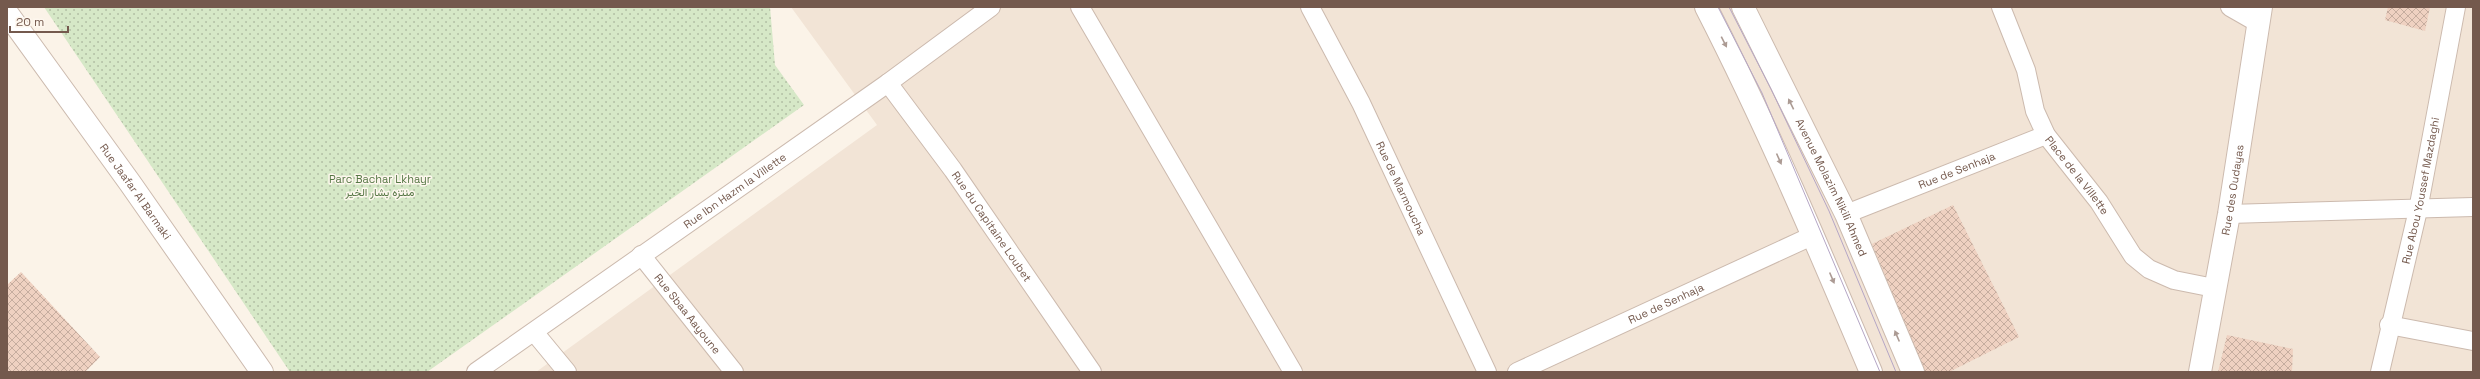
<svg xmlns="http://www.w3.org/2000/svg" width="2480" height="379" viewBox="0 0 2480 379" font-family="'Space Grotesk',Vazirmatn,sans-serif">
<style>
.residential{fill:#f2e4d6}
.park{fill:url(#park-dots)}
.building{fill:url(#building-cross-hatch)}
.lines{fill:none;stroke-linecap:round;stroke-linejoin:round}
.minor-casing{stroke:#ccbaae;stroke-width:20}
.tertiary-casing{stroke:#ccbaae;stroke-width:24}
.minor{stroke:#fff;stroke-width:18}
.tertiary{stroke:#fff;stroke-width:22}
.tram{stroke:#b5a6c5;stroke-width:1}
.oneway{fill:#ac9b94}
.labels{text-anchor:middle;stroke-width:3;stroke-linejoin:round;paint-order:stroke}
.street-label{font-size:11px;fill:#74594d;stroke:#fef7ee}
.park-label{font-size:11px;fill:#577846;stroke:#fef7ee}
</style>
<defs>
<pattern id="park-dots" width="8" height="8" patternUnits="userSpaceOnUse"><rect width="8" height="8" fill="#d6e8c7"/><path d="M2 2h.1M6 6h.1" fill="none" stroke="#b2bfa4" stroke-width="1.8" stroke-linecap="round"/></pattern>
<pattern id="building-cross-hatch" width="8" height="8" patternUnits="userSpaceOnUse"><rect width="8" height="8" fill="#efd1c1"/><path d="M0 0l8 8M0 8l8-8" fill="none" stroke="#c6ad9f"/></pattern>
</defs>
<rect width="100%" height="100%" fill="#fbf3e8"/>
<path class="residential" d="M791,7H2473V372H536L877,125Z"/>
<path class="park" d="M44,7H770L775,65L804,105L427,372H290Z"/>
<path class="building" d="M2388,7H2430L2425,31L2385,20Z
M1953,205L2019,337L1949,372H1925L1872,244Z
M21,272L100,357L85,372H7V285Z
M2227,335L2293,349L2292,372H2218Z"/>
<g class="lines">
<g class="minor-casing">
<g id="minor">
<path d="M1080,7L1293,372"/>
<path id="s1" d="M1310,7L1361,103L1487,372"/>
<path id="s2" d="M2001,7L2026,70L2035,111L2046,135L2099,202L2133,256L2149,269L2174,280L2214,288"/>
<path d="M2230,7L2258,23"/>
<path id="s3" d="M888,83L953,170L1092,372"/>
<path id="s4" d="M1846,214L2046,135"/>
<path d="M2229,214L2473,207"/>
<path id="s5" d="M641,255L734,372"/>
<path d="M2389,325L2473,341"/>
<path d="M534,332L567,372"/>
<path id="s6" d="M476,372L888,83L991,7"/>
<path id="s7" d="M1517,372L1814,235"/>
<path id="s8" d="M2380,372L2418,210L2456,7"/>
</g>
</g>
<g class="tertiary-casing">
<g id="tertiary">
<path d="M1706,7C1767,126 1819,249 1871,372"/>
<path id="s9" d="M1743,7L1846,214L1913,372"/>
<path id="s10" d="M7,13L130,183L262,372"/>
<path id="s11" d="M2200,372L2229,214L2261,7"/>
</g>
</g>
<use href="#minor" class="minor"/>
<use href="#tertiary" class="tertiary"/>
<path class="tram" d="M1718,7L1762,93L1880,372
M1729,7L1771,89L1829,211L1896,372"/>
</g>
<defs><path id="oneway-solid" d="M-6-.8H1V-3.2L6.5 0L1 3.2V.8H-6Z"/></defs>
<g class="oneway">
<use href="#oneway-solid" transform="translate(1724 42) rotate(63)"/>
<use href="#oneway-solid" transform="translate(1791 104) rotate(-116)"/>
<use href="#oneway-solid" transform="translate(1779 159) rotate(66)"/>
<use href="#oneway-solid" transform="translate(1832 278) rotate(67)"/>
<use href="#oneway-solid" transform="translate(1897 336) rotate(-113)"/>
</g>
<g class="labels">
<g class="street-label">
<text dy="4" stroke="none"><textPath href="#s4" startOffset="119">Rue de Senhaja</textPath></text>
<text dy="4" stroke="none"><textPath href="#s2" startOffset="187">Place de la Villette</textPath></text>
<text dy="4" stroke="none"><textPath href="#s9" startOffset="201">Avenue Molazim Nikili Ahmed</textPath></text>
<text dy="4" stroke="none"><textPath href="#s1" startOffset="203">Rue de Marmoucha</textPath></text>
<text dy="4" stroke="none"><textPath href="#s6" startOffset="316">Rue Ibn Hazm la Villette</textPath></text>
<text dy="4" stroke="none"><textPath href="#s11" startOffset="185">Rue des Oudayas</textPath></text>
<text dy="4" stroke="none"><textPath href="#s8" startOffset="186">Rue Abou Youssef Mazdaghi</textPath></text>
<text dy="4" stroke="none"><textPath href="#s10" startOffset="220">Rue Jaafar Al Barmaki</textPath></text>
<text dy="4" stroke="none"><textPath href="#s3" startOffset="177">Rue du Capitaine Loubet</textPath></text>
<text dy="4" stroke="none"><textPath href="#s7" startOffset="164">Rue de Senhaja</textPath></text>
<text dy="4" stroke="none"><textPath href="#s5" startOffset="75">Rue Sbaa Aayoune</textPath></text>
</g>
<g class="park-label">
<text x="380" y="183">Parc Bachar Lkhayr<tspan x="380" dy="13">منتزه بشار الخير</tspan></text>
</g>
</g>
<rect width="2480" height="379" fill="none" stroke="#74594d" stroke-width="16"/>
<path d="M10 26v6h58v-6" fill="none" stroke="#74594d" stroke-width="2"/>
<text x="16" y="26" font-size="12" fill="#74594d" stroke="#fef7ee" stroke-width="3" paint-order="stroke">20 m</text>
</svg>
